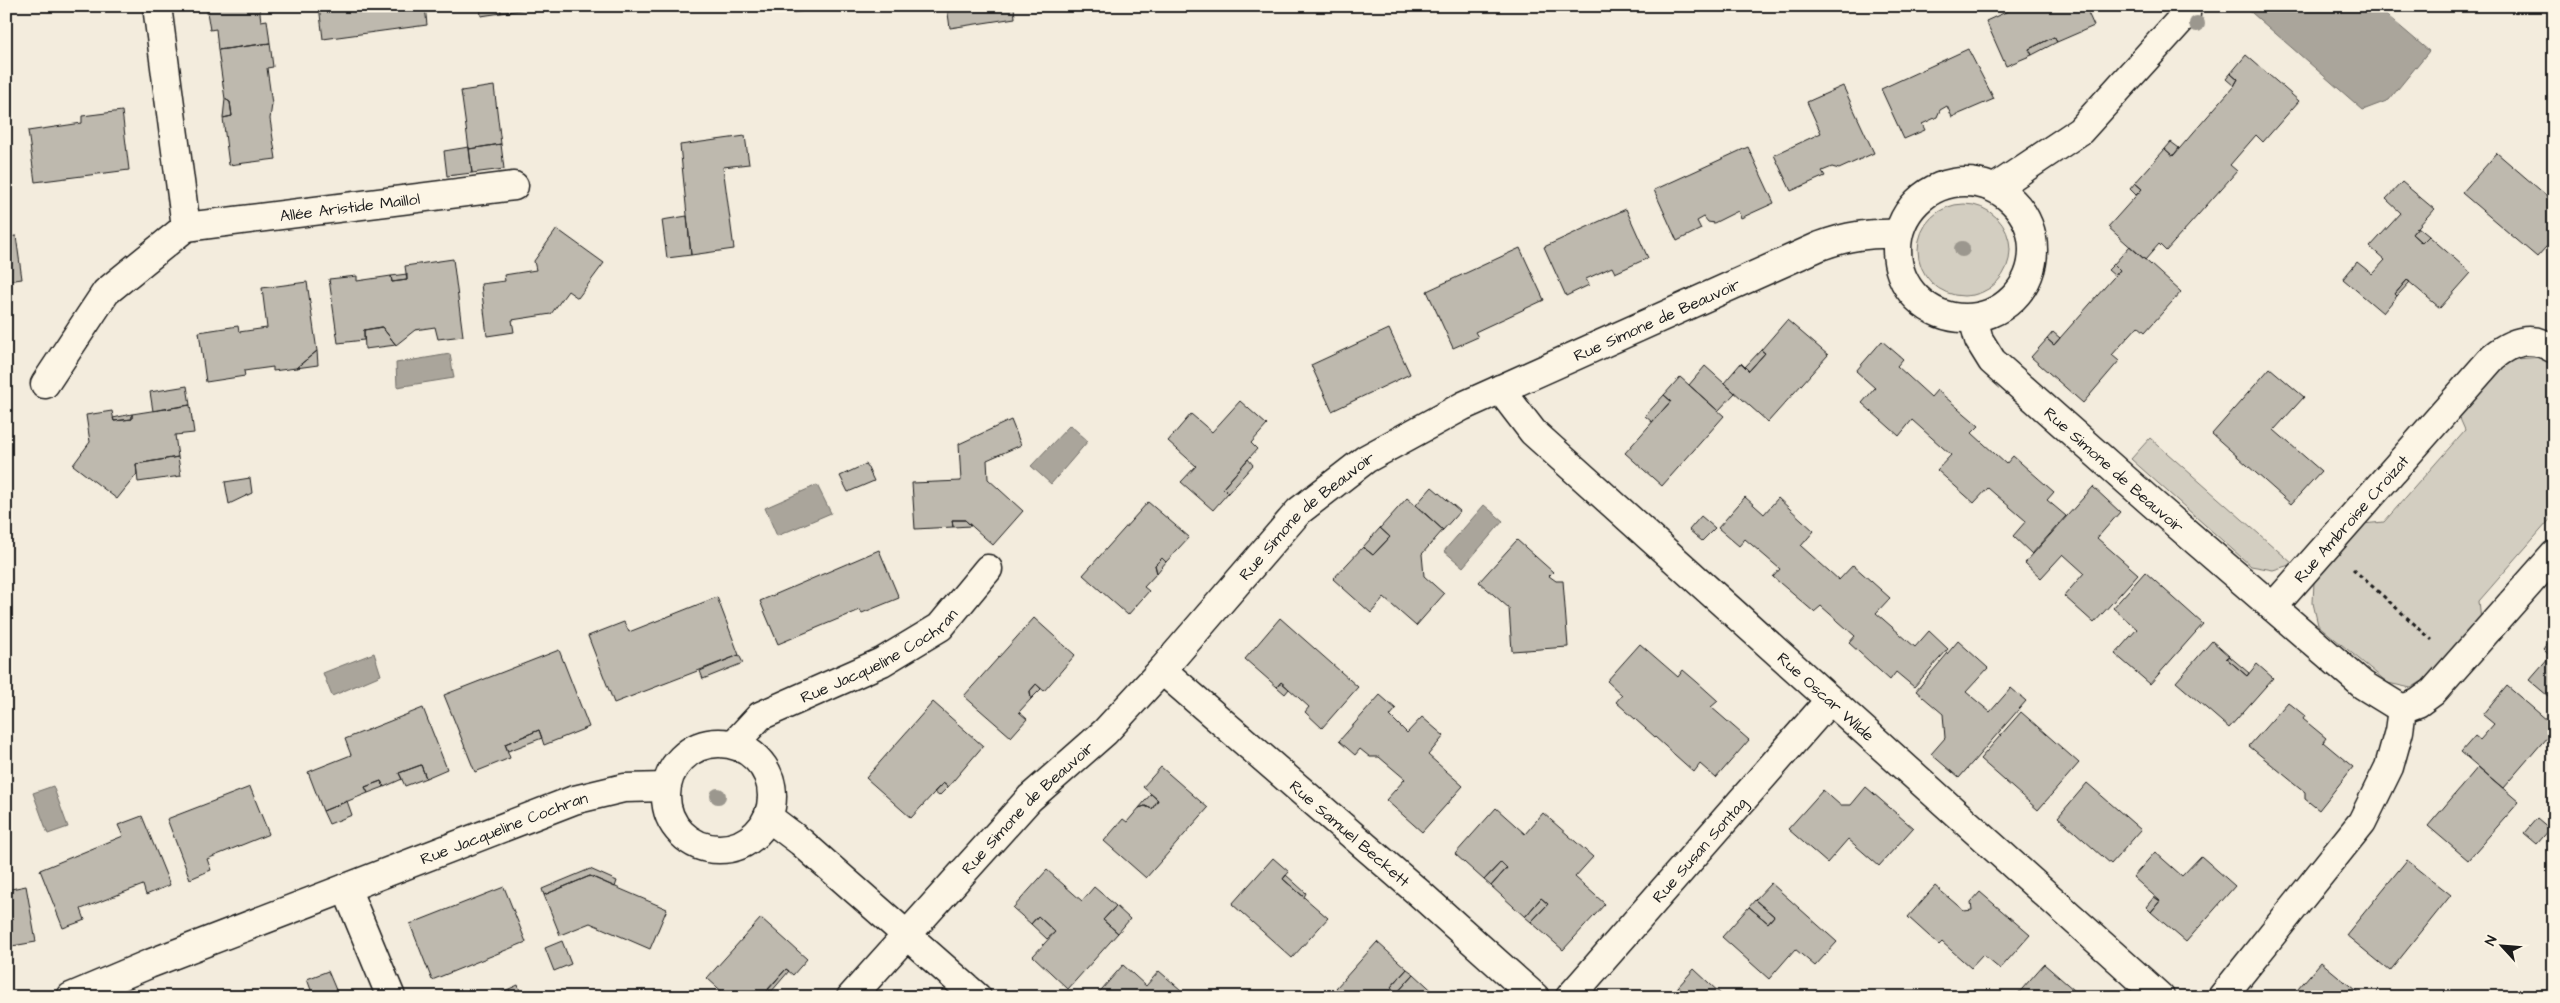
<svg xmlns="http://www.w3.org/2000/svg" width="2560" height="1003" viewBox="0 0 2560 1003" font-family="'Architects Daughter',sans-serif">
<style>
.green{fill:#d3cec1;stroke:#78756e}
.water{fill:#aaa59b;stroke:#716e68}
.building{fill:#beb9ae;stroke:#1c1c1c}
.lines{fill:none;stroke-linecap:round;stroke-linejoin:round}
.minor-casing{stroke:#1c1c1c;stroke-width:31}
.path{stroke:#1c1c1c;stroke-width:3;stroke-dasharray:4 4;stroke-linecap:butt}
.minor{stroke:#fcf5e5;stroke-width:28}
.tree{fill:#9b978e}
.labels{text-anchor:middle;stroke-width:5;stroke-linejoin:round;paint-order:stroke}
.street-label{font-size:16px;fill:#1c1c1c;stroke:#fcf5e5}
</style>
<rect width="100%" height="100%" fill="#f3ecdd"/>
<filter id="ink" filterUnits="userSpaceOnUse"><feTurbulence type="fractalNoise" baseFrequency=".02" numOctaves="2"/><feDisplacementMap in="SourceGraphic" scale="10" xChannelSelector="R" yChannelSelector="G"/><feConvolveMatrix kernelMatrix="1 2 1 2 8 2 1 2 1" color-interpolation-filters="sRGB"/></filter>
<g filter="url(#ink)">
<path class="green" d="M1918 250a46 46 0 1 1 92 0a46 46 0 1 1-92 0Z
M2542,357L2554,364V515L2479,601L2481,621L2427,678L2411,688L2388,683L2318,625L2313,603L2314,581L2362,524L2384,522L2465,430L2458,414L2498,370L2517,359Z
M2150,438L2293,564L2273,570L2251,566L2131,459Z"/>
<path class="water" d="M2244,6H2376L2429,51L2389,100L2363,110Z
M450,354L454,378L397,387L396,363Z
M1070,425L1088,441L1051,484L1031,466Z
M817,485L831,513L777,536L765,508Z
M1484,505L1503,521L1463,567L1444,551Z
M374,653L381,675L332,696L323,673Z
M53,786L68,827L48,834L33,793Z"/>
<path class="building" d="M206,6H259L261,21L267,20L270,43L218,50L216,29L210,30Z
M319,6H425L427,25L323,39Z
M480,6H500L501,13L481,16Z
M500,6H547L501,13Z
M791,6H841L792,13Z
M947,6H1014L1015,18L950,28Z
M2019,6H2085L2094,26L2057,42L2054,37L2029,49L2032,55L2006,66L1986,21Z
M2054,37L2057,42L2032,55L2029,49Z
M270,43L273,67L267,68L272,104L270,119L276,159L229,165L223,118L232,116L230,102L225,99L218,50Z
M1968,49L1994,99L1952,117L1947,106L1940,110L1937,117L1922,124L1925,130L1904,139L1881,89Z
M2246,55L2299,101L2263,142L2256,135L2230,165L2237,171L2166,251L2159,244L2145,260L2108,227L2142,189L2135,183L2165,149L2173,156L2234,86L2238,79L2231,73Z
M2231,73L2238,79L2234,86L2226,79Z
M494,86L501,144L469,149L461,91Z
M1843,86L1874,153L1839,169L1832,167L1822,171L1825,176L1791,191L1774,155L1821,133L1807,102Z
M225,99L230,102L232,116L223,118Z
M122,111L129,170L35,182L28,131L82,123V116Z
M745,136L749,164L723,167L734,249L691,255L680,145Z
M2171,142L2179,148L2173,156L2165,149Z
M501,144L504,169L472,173L469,149Z
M469,147L472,173L447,176L444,151Z
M1748,147L1774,203L1741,218L1738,211L1714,223L1708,222L1704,217L1697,221L1701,229L1677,241L1654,190Z
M2497,153L2554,202V238L2537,257L2462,193Z
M2402,182L2434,209L2412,234L2422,243L2429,236L2471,273L2440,308L2407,280L2395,294L2397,296L2383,313L2343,279L2357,262L2372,274L2385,260L2370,247L2401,213L2386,199Z
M2135,183L2142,189L2136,195L2130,189Z
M1626,209L1648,258L1615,273L1612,267L1586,279L1589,285L1566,296L1544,247Z
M687,216L691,255L667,258L662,220Z
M2418,227L2429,236L2422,243L2412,234Z
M557,229L604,263L578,298L568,291L551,314L512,320L514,332L487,336L481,284L505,281L504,275L536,270L534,261Z
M16,236L22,279L6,281V237Z
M2130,246L2181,292L2145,332L2138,326L2112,355L2119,361L2083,403L2031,357L2047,339L2054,345L2060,338L2120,270L2114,264Z
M1520,248L1544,300L1475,332L1478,337L1453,348L1427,291Z
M453,259L463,336L438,339L435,327L415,330L396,345L382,327L364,330V340L338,343L329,279L357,276V281L391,276L392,282L407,280L405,266Z
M2114,264L2120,270L2115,276L2108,270Z
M407,274V280L392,282L391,276Z
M2407,280L2410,282L2397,296L2395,294Z
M307,282L317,351L296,368L273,371V367L244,371L245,376L206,382L199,332L238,326L239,332L267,328L262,288Z
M1787,320L1828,355L1768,422L1724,383L1741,363L1749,371L1765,353L1761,350Z
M382,327L396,345L365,349L364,330Z
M1389,329L1410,374L1332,411L1311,365Z
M2053,332L2060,338L2054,345L2047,339Z
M1882,341L1903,359L1897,366L1931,397L1937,390L1979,426L1972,433L2006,464L2013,456L2054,492L2047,500L2066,516L2032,554L2013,536L2026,521L1988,488L1974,503L1937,470L1951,455L1912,420L1899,436L1862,403L1875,388L1856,371Z
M1761,350L1765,353L1749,371L1745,367Z
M317,351L318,365L296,368Z
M1705,366L1735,393L1718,411L1689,385Z
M2270,368L2304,397L2274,430L2321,471L2291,504L2212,434Z
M1680,377L1724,416L1662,486L1625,453L1671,401L1664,395Z
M187,386L190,405L153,411L150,392Z
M1664,395L1671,401L1652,422L1645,416Z
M1240,401L1267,425L1251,443L1257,449L1223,488L1228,493L1213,510L1181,482L1196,466L1168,441L1191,414L1212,432Z
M190,405L194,433L175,435L178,457L136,464L137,474L117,499L73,465L90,442L86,415L112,411L114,421L132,419V414Z
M132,414V419L114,421L113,418Z
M1011,420L1021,445L987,460L988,479L1023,511L993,545L965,520H952L953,527L915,529L912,483L961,481L959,444Z
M178,457L181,476L138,482L136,464Z
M1248,459L1253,465L1228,493L1223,488Z
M866,464L874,481L848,492L840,476Z
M250,478L252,493L229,504L225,482Z
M1432,487L1460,511L1443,530L1416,505Z
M2093,487L2120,512L2097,538L2138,574L2094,623L2064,596L2084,573L2063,554L2041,578L2025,563Z
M1745,497L1764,514L1778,498L1814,531L1801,546L1839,580L1853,565L1890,598L1876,613L1915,647L1929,631L1948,649L1914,687L1896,672L1890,680L1849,643L1855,636L1821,606L1814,612L1773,577L1780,569L1745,539L1739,546L1718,528Z
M1407,498L1443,530L1422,554L1424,576L1444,594L1416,626L1384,598L1371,613L1333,579L1363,547L1373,555L1390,537L1380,528Z
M1148,502L1189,537L1166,562L1162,558L1155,565L1157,573L1144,587L1149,591L1128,615L1083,575Z
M1701,516L1715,528L1702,541L1689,530Z
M952,520H965L971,526L953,527Z
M1380,528L1390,537L1373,555L1363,547Z
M1517,540L1553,572L1549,576L1556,581H1563L1568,647L1512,651L1509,608L1479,582Z
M879,550L899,598L862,613L860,610L778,644L760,601Z
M1162,558L1166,562L1157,573L1155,565Z
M2145,572L2203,624L2150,684L2115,654L2137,629L2113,608Z
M717,597L739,655L614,703L588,636L624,622L629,632Z
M1034,618L1075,655L1044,691L1036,684L1030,691L1031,699L1019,712L1027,719L1011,737L964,696Z
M1280,618L1358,687L1322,728L1305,712L1309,707L1289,689L1281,682L1277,687L1245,659Z
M2554,636V701L2529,680L2550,656L2543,649Z
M1958,641L1988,668L1966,692L1990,712L2011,688L2026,701L1959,778L1931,754L1945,738L1943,714L1916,691Z
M2212,641L2229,656L2226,658L2247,676L2257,664L2273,678L2229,728L2176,682Z
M1640,644L1678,677L1683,670L1697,682L1718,701L1711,707L1749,740L1716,778L1700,764L1694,772L1616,702L1622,695L1607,681Z
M559,650L589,727L544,745L539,730L505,744L510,758L475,772L444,695Z
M739,655L743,663L703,679L700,671Z
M2229,656L2249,673L2247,676L2226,658Z
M1281,682L1289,689L1285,694L1277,687Z
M1036,684L1041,689L1031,699L1030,691Z
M2507,686L2554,726V729L2503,788L2461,752L2475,736L2480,740L2494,724L2483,715Z
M1380,695L1396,709L1390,716L1407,733L1422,717L1444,736L1428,755L1463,786L1422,832L1386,800L1405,779L1379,757H1370L1360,749L1355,755L1339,741Z
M933,702L983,746L948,787L943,783L911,818L866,778Z
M2288,702L2305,716L2303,719L2326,738L2323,742L2353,767L2319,810L2305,799V792L2249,746Z
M423,708L447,769L426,778L421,765L399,773L402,779L384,787L381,781L365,787L368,793L323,811L308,772L351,755L345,739Z
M2021,712L2079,763L2038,810L1980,759Z
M539,730L542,738L508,751L505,744Z
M421,765L426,778L405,786L399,773Z
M1161,767L1208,808L1146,878L1104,841L1123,819L1127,822L1139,808L1145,806L1152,809L1158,800L1143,787Z
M2478,767L2519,802L2468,860L2428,826Z
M381,781L384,787L368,793L365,787Z
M943,783L948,787L939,796L934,792Z
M2087,783L2141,830L2111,864L2058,817Z
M250,787L269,834L207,859L211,870L190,879L167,819Z
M1866,787L1913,828L1879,866L1848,839L1827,863L1788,829L1823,790L1840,805H1851Z
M1151,794L1158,800L1152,809L1145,806L1139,808Z
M347,801L352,815L329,824L323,811Z
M1496,808L1525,834L1543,813L1593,857L1575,877L1605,904L1563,950L1531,922L1548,904L1541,898L1525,917L1491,886L1507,868L1501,862L1484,880L1455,854Z
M142,816L170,885L146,895L143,885L81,909L85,920L63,928L40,870L123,836L118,825Z
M2537,818L2550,829L2537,844L2524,833Z
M2155,852L2182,876L2201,856L2235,886L2186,942L2151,912L2160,901L2133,877Z
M1273,858L1289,872L1283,879L1328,918L1292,958L1232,904Z
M2407,860L2451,895L2390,971L2346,935Z
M1501,862L1507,868L1491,886L1484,880Z
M590,869L617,881L615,887L590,876L544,895L542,889Z
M1047,870L1082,901L1094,887L1116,906L1103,920L1118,933L1068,989L1033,956L1055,932L1038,916L1031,924L1013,908Z
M1286,875L1306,893L1304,897L1283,879Z
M590,876L667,909L650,949L590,923L560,935L544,895Z
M1771,883L1837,942L1815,966L1795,949L1769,979L1722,937L1749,907L1768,923L1774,916L1755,900Z
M26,886L36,942L6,947V890Z
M1935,886L1964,911L1972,910L1971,902L1980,892L2030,935L2000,969L1983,955L1971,968L1942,942L1939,945L1908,917Z
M504,887L526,942L432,980L410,924Z
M2154,897L2160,901L2151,912L2146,907Z
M1541,898L1548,904L1531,922L1525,917Z
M1755,900L1774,916L1768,923L1749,907Z
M1116,906L1130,919L1118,933L1103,920Z
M1038,916L1055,932L1047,939L1031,924Z
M761,918L807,959L793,975L786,969L762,997H728L707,978Z
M562,941L571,964L554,971L545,948Z
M1377,942L1407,969L1391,987L1397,993L1414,974L1439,997H1345L1336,988Z
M2321,962L2361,995L2360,997L2292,996Z
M2044,964L2082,997H2015Z
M1123,965L1146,986L1159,971L1181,990L1175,997H1095Z
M786,969L789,971L771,992L768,989Z
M1407,969L1414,974L1397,993L1391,987Z
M1694,969L1724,997H1690L1678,987Z
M328,971L339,997H295L311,990L307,979Z
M518,985L522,997H512L509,989Z
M1678,987L1690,997H1677L1673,993Z
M509,989L512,997H491Z"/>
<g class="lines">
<g class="minor-casing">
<g id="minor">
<circle cx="1965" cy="250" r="68"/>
<path d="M1995,188L2080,131L2186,14"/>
<path id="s1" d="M186,227L514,186"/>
<path id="s2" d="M1973,318L1979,340L1992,361L2152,503L2363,685L2402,709"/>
<path d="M45,384L106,292L186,227L157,6"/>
<path id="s3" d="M1500,389L1533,432L2160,997"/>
<path id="s4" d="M2273,607L2493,357C2512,341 2532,335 2554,349"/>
<path id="s5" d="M1162,670L1418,892L1535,997"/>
<circle cx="719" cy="796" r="53"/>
<path id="s6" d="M734,744L760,716L882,662L940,627L988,569"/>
<path d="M768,817L801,842L977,997"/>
<path d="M346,888L391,997"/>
<path id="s7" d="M71,997L149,964L574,800L624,788L666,787"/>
<path id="s8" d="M851,997L1030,798L1105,732L1162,670L1299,511L1366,459L1463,406L1820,246C1847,236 1869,233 1898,234"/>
<path id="s9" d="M1570,997L1829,701"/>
<path d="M2222,997L2362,822L2389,767L2399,731L2402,709L2418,703L2433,692L2554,555"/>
</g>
</g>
<path class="path" d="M2353,569L2432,640"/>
<use href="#minor" class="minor"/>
</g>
<g class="tree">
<circle cx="2197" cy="24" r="8"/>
<circle cx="1962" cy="249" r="8"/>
<circle cx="718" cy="796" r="8"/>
</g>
</g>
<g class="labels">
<g class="street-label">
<text dy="6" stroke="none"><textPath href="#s1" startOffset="165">Allée Aristide Maillol</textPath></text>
<text dy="6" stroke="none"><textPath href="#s8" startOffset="1069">Rue Simone de Beauvoir</textPath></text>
<text dy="6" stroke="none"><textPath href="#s2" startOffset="211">Rue Simone de Beauvoir</textPath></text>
<text dy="6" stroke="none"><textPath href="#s8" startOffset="664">Rue Simone de Beauvoir</textPath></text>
<text dy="6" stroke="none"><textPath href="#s4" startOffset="118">Rue Ambroise Croizat</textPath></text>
<text dy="6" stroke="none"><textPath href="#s6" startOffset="172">Rue Jacqueline Cochran</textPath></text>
<text dy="6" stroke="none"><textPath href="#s3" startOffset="449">Rue Oscar Wilde</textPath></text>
<text dy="6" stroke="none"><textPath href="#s8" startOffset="259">Rue Simone de Beauvoir</textPath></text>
<text dy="6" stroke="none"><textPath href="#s7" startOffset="465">Rue Jacqueline Cochran</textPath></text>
<text dy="6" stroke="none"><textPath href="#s5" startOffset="249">Rue Samuel Beckett</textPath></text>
<text dy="6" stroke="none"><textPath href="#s9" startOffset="196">Rue Susan Sontag</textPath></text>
</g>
</g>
<rect width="2560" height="1003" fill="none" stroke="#fcf5e5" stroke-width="25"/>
<rect x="12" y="12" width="2535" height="978" fill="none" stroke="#1c1c1c" stroke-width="2" filter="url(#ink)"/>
<g transform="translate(2502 946) rotate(296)" stroke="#fcf5e5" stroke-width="4" paint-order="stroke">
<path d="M0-4L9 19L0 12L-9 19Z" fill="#1c1c1c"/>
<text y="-8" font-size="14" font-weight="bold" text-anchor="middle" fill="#1c1c1c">N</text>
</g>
</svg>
